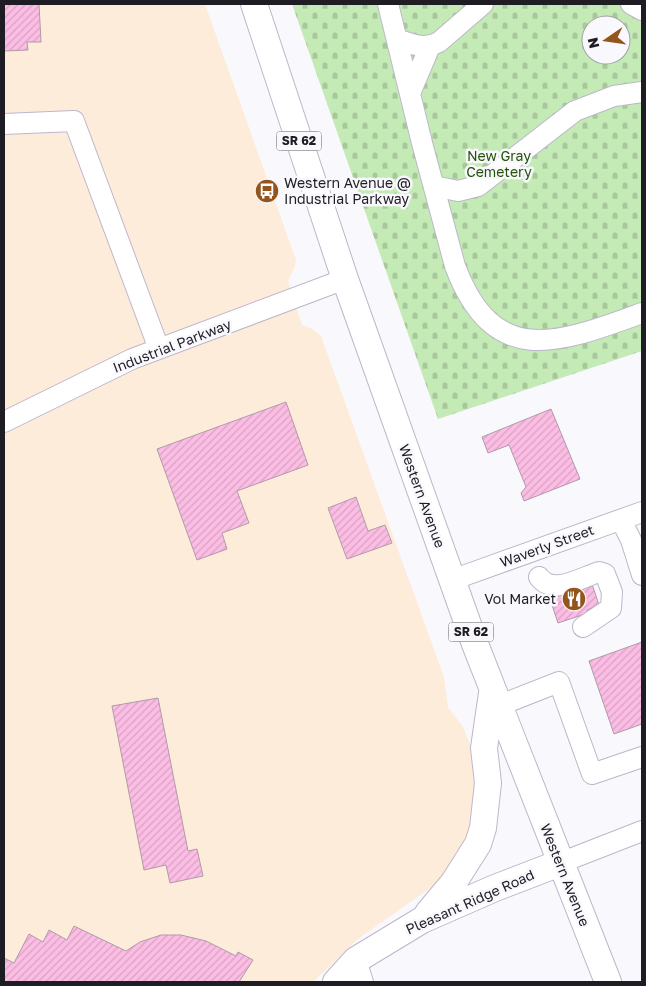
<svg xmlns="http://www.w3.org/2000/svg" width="646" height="986" viewBox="0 0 646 986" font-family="'Golos Text',sans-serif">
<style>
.industrial{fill:#feecdb}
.cemetery{fill:url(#cemetery-stones);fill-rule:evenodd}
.building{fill:url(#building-hatch);stroke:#af9ba7}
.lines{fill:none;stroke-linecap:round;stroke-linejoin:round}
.minor-casing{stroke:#bdb7cb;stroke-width:22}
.major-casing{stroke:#bdb7cb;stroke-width:28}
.minor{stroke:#fff;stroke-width:20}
.major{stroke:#fff;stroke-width:26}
.labels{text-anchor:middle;stroke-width:5;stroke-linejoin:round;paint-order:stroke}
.shield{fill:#f9f8fc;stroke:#605f65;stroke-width:1}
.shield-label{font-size:12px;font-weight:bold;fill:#1f1d24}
.park-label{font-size:14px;fill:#25530b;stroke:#f9f8fc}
.poi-label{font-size:14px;fill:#1f1d24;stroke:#f9f8fc;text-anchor:start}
.street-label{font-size:14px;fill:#1f1d24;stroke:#f9f8fc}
</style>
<defs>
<pattern id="cemetery-stones" width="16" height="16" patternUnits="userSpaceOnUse" patternTransform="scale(1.25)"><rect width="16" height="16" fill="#c4eab6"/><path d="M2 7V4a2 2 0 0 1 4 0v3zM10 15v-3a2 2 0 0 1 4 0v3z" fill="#a8c89c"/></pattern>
<pattern id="building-hatch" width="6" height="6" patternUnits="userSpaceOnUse" patternTransform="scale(1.25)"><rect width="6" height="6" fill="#fcbde4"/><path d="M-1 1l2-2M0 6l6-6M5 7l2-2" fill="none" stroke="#d8a2c3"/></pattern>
</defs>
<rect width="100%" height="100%" fill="#f9f8fc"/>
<path class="industrial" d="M4,4H205L296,260L295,266L288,281L302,325L311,328L321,336L444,677L448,707L463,727L477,762L479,790L464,847L436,884L358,939L313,982H4Z"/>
<path class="cemetery" d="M292,4H642V351L438,419ZM591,25H621V55H591Z"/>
<path class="building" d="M4,4H39L41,42H27L28,50L4,51Z
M286,402L308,465L237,491L249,523L222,533L227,549L197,560L157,449Z
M551,409L580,479L524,501L521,493L526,487L509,445L488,453L482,437Z
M356,497L368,531L385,525L392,543L347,559L328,508Z
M591,581L599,605L587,610L588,613L558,623L548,593Z
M642,642V724L614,734L589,661Z
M158,698L188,851L197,849L203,876L170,883L166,865L144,870L112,706Z
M74,926L126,951L140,942L161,935H181L206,941L236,956L238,952L253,960L239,982H4V958L14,963L29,934L43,942L49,930L67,940Z"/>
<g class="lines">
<g class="minor-casing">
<path id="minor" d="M388,4L422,143L455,266C494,370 559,343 642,313
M631,4L642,10
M397,39C412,44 424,50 439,42L483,4
M411,91L430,46
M4,124L74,121L159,349
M434,186L458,191L478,186L575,111L614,96L642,92
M4,422L132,359L345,279
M621,520L631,540L642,575
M539,577C553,596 582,577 599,572L605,574L612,592L611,608L583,627
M452,580L642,512
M498,706L559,682L592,774L642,757
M560,863L642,831
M356,960L363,982"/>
</g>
<g class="major-casing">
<path id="major" d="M254,4L345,279L475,644L608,982
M428,913L454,882L478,844L483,828L488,783L484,748L492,693
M336,982L356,960L422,920L495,888L560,863"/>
</g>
<use href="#minor" class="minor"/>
<use href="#major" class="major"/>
</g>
<defs>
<g id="bus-disc" transform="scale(1.25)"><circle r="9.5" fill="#94551d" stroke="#f9f8fc"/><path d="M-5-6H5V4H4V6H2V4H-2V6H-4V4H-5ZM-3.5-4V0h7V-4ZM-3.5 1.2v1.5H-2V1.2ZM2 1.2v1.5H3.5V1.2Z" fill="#fff"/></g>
<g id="restaurant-disc" transform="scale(1.25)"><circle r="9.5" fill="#94551d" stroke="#f9f8fc"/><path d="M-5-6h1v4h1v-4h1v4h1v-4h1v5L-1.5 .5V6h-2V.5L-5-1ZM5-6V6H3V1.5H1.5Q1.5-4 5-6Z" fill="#fff"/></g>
</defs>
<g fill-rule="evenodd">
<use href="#bus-disc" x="267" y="191"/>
<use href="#restaurant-disc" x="574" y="599"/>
</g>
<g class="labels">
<g class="shield">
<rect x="276.5" y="131.5" width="45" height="19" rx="4"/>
<rect x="448.5" y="622.5" width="45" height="19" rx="4"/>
</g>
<g class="shield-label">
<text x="299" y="145">SR 62</text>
<text x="471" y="636">SR 62</text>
</g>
<g class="park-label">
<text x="499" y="161">New Gray<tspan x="499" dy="16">Cemetery</tspan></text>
</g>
<g class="poi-label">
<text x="284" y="188">Western Avenue @<tspan x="284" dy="16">Industrial Parkway</tspan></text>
<text x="556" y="604" text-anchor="end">Vol Market</text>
</g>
<g class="street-label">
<text transform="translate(172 346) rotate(-21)" y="5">Industrial Parkway</text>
<text transform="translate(422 496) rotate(70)" y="5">Western Avenue</text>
<text transform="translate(547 546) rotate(-20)" y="5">Waverly Street</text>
<text transform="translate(565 875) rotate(68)" y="5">Western Avenue</text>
<text transform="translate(470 902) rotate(-24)" y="5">Pleasant Ridge Road</text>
</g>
</g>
<rect width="646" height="986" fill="none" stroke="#1f1d24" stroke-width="10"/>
<g transform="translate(606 40) rotate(257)"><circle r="24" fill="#f9f8fc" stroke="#a2a0a6"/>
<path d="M0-4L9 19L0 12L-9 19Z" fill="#94551d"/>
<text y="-8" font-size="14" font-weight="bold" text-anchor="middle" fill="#1f1d24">N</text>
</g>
</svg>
